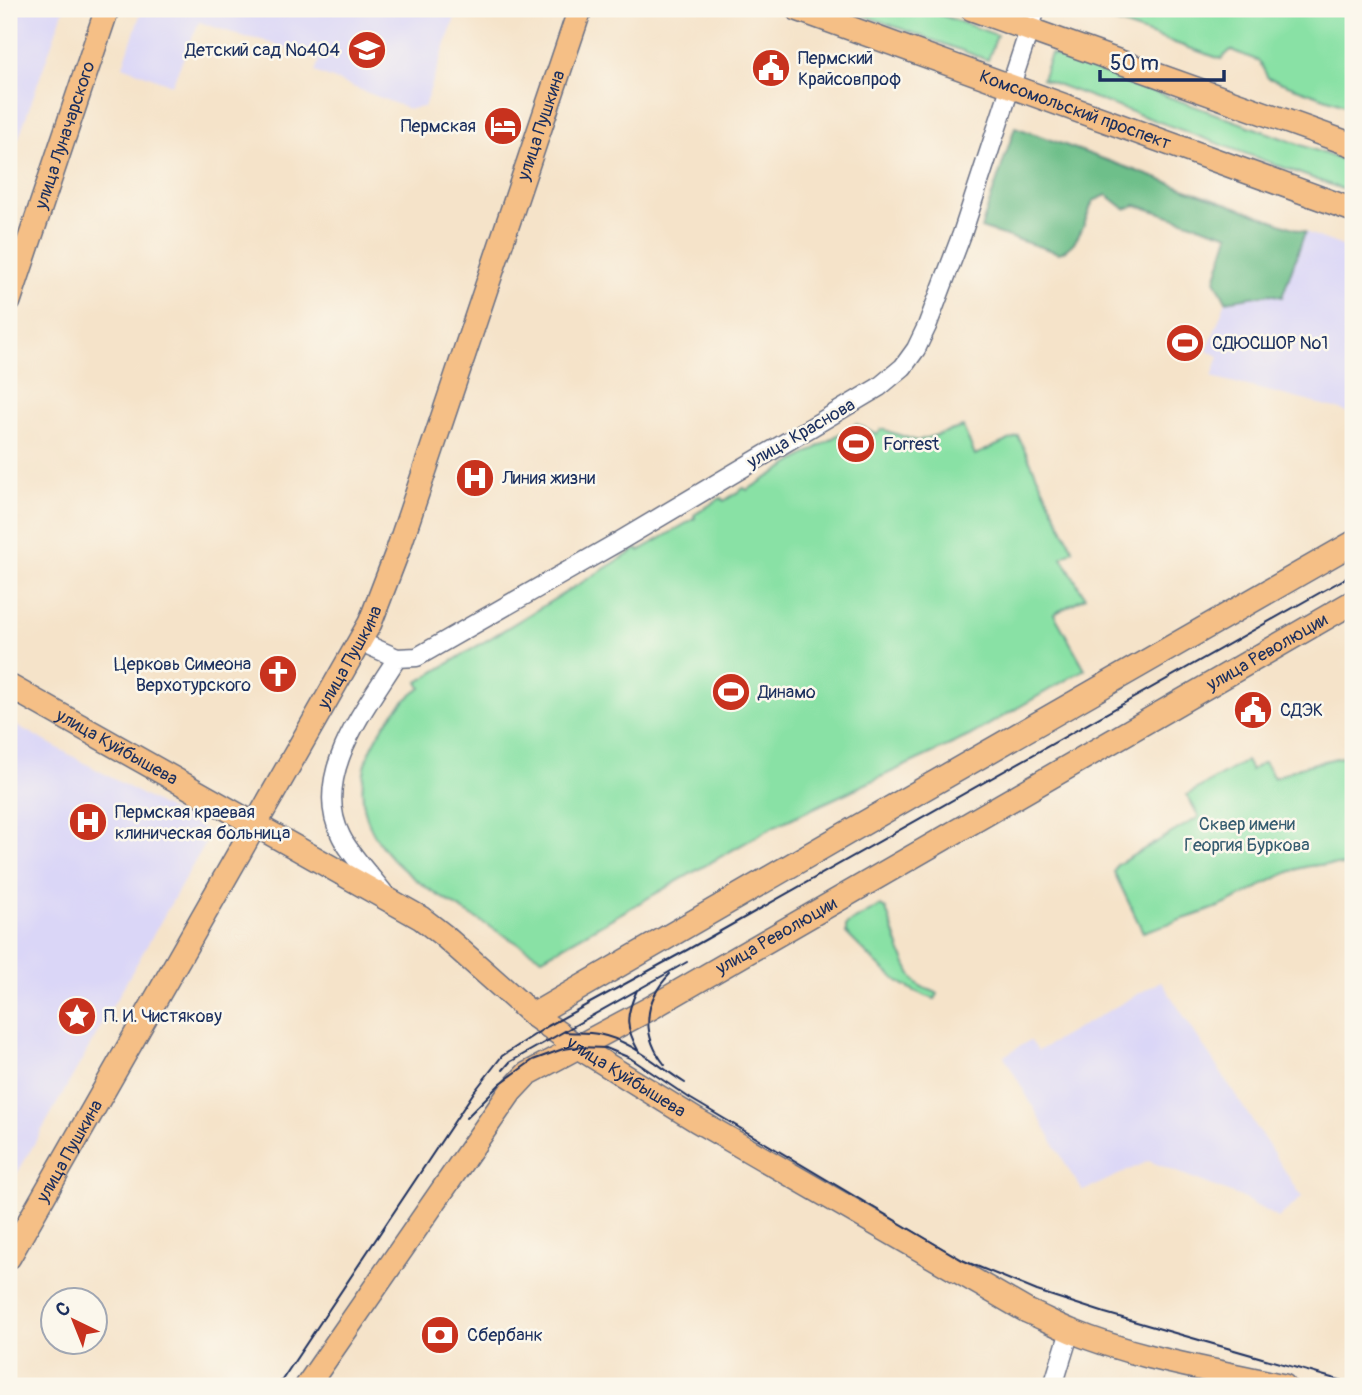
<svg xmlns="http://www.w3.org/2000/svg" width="1362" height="1395" viewBox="0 0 1362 1395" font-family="Pangolin,sans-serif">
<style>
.built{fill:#dad6f7}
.green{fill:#89e1a5;stroke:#528882;stroke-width:2}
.forest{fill:#6ebf8a;stroke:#447774;stroke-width:2}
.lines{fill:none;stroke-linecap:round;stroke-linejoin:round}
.minor-casing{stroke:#676e83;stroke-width:21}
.major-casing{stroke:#676e83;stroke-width:26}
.minor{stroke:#fff;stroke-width:18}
.major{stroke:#f5bf86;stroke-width:23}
.tram{stroke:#1b2f5e;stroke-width:2}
.labels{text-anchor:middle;stroke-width:5;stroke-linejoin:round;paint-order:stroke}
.poi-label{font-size:18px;fill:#1b2f5e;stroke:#fbf7ec;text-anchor:start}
.street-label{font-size:18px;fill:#1b2f5e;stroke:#fbf7ec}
.park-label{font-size:18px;fill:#365c70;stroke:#fbf7ec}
</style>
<rect width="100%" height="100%" fill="#fbf7ec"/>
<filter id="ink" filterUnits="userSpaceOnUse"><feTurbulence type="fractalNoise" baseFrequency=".0143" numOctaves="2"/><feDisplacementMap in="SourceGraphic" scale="14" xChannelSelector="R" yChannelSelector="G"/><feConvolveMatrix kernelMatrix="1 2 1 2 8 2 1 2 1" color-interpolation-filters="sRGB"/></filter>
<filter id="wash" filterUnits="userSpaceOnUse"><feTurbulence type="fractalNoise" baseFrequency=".00686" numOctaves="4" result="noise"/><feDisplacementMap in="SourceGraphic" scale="28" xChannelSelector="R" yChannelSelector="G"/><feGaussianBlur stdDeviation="1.57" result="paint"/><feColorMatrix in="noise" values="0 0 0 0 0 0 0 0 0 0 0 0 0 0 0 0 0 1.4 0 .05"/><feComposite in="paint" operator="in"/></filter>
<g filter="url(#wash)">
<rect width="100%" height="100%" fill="#f5e3c9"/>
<path class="built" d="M9,9H64L18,140L9,137Z
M142,9H458L424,107L409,109L315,72L319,60L262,40L245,37L199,22L172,85L123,66Z
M1305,232L1353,250V415L1339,409L1212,377L1219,356L1207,351L1226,301L1270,294L1283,297Z
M9,721L211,833L9,1188Z
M1161,981L1302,1197L1278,1218L1241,1197L1149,1161L1083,1191L1072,1175L1004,1056L1030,1040L1038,1051Z"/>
<path class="green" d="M846,9H924L997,35L988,60Z
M1077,9H1353V108L1268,78L1259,61L1231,50L1221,59Z
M1051,54L1353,164V193L1042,79Z
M856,424L877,434L881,429L917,441L963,427L975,455L1018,436L1073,550L1062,557L1085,597L1054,614L1085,669L969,736L775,826L542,958C518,943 493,929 469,914C418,884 356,847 363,780C364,771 365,763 369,754C381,727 396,705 421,688L418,682L637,549L639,551L695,518L694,515L721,498L724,501L744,488L747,490Z
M1353,754V867C1293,855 1271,886 1221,906C1196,916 1169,923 1143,932L1114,872L1117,865L1199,817L1187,795L1246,761L1251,770L1264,762L1274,778L1300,767Z
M880,906L886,909C892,926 906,974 919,985C924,989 933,990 938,994L935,999C899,990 871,958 846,933V925Z"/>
<path class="forest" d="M1015,127L1305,232L1282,297L1270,294L1226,301L1215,280L1229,235L1136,205L1125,209L1107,195L1093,201C1085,220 1080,246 1059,253L981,228Z"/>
</g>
<g filter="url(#ink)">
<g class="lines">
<g class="minor-casing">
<path id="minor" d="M361,642L397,658L417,657L618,542L879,387L903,367L916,349L927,326L962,234L1036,9
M387,897C374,879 350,855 341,836C310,775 367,707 397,658
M1053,1386L1070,1331"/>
</g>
<g class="major-casing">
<g id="major">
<path id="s1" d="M797,9L1353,210"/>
<path d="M972,9L1353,145"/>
<path id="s2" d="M9,301L107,9"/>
<path id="s3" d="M9,686L421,918L443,935L533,1015L578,1047L696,1120L1027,1311C1042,1317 1056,1325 1071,1331C1139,1359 1213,1370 1284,1386"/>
<path d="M533,1015L852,830L1353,543"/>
<path id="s4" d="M9,1257L370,623L398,550L580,9"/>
<path id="s5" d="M307,1386L511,1091L527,1074L649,1009L1353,602"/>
</g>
</g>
<use href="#minor" class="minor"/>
<use href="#major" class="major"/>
<path class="tram" d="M637,990C625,1016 625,1027 639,1052
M565,1032C576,1033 588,1032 598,1034C631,1040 658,1066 685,1083
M665,1065C641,1035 643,1001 670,974
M503,1070L510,1062L687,962
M466,1118L501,1083L533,1060L563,1049L578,1047L606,1048L630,1058L691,1099L962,1260L1037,1291L1105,1313L1353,1384
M278,1386L474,1092L502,1056L548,1026L687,950L1353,574"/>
</g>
</g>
<defs>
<g id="school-disc" transform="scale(2.0125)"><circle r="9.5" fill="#c8321e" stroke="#fbf7ec"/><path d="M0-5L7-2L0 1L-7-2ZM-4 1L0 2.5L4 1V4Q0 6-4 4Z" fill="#fff"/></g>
<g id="civic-disc" transform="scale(2.0125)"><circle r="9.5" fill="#c8321e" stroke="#fbf7ec"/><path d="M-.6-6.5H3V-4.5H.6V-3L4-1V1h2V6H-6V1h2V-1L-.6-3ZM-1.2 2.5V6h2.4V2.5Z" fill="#fff"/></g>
<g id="hotel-disc" transform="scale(2.0125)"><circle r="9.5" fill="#c8321e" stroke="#fbf7ec"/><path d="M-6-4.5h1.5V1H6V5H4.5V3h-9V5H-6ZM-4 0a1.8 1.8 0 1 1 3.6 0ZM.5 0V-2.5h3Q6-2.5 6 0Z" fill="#fff"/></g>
<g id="stadium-disc" transform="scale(2.0125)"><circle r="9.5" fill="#c8321e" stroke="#fbf7ec"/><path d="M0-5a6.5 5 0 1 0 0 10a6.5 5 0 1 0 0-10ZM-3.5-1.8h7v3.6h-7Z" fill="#fff"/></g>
<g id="hospital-disc" transform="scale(2.0125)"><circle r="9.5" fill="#c8321e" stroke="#fbf7ec"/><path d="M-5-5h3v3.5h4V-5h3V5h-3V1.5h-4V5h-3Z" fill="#fff"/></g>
<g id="church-disc" transform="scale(2.0125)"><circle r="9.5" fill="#c8321e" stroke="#fbf7ec"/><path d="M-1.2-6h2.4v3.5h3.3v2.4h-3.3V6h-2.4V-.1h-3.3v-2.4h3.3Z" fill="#fff"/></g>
<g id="sight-disc" transform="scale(2.0125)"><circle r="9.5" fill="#c8321e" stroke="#fbf7ec"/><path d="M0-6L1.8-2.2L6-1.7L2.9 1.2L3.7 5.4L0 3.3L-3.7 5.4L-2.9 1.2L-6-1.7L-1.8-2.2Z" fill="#fff"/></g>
<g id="bank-disc" transform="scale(2.0125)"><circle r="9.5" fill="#c8321e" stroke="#fbf7ec"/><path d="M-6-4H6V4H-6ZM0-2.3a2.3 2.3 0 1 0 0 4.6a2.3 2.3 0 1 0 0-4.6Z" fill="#fff"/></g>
</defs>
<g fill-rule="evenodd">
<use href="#school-disc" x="367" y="50"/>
<use href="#civic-disc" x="771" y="68"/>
<use href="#hotel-disc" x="503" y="126"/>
<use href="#stadium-disc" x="1185" y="343"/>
<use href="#stadium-disc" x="856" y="444"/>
<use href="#hospital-disc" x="475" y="478"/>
<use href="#church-disc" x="278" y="674"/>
<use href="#stadium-disc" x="731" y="692"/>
<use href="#civic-disc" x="1253" y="710"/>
<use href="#hospital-disc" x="88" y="822"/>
<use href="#sight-disc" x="77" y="1016"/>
<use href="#bank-disc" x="440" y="1335"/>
</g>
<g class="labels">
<g class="poi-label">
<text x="340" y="56" text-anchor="end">Детский сад №404</text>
<text x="798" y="64">Пермский<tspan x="798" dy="21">Крайсовпроф</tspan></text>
<text x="476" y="132" text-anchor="end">Пермская</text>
<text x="1212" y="349">СДЮСШОР №1</text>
<text x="883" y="450">Forrest</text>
<text x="502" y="484">Линия жизни</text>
<text x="251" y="670" text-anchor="end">Церковь Симеона<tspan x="251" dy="21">Верхотурского</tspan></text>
<text x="758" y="698">Динамо</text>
<text x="1280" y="716">СДЭК</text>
<text x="115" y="818">Пермская краевая<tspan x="115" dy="21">клиническая больница</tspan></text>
<text x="104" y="1022">П. И. Чистякову</text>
<text x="467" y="1341">Сбербанк</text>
</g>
<g class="street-label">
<text dy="6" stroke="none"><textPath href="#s1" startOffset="296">Комсомольский проспект</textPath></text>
<text dy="6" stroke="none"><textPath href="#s4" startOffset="1256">улица Пушкина</textPath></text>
<text dy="6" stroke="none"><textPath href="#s2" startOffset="175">улица Луначарского</textPath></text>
<text transform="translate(801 433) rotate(-30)" y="6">улица Краснова</text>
<text dy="6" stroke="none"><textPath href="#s5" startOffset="1234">улица Революции</textPath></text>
<text dy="6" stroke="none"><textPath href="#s4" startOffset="690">улица Пушкина</textPath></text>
<text dy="6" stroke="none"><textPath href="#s3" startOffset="124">улица Куйбышева</textPath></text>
<text dy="6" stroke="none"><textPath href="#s5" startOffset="667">улица Революции</textPath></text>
<text dy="6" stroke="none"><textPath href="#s3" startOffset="733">улица Куйбышева</textPath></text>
<text dy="6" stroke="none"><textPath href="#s4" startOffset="122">улица Пушкина</textPath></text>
</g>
<g class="park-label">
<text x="1247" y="830">Сквер имени<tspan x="1247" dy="21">Георгия Буркова</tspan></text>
</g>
</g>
<rect width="1362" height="1395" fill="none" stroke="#fbf7ec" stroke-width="35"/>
<g transform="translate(74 1321) rotate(317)"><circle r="33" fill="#fbf7ec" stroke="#a1a7b3" stroke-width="2"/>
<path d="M0-5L12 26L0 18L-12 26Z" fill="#c8321e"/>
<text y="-10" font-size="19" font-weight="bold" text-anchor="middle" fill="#1b2f5e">С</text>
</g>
<path d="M1100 70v10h124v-10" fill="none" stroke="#1b2f5e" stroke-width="3.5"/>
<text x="1110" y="70" font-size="21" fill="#1b2f5e" stroke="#fbf7ec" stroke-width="5" paint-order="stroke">50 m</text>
</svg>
